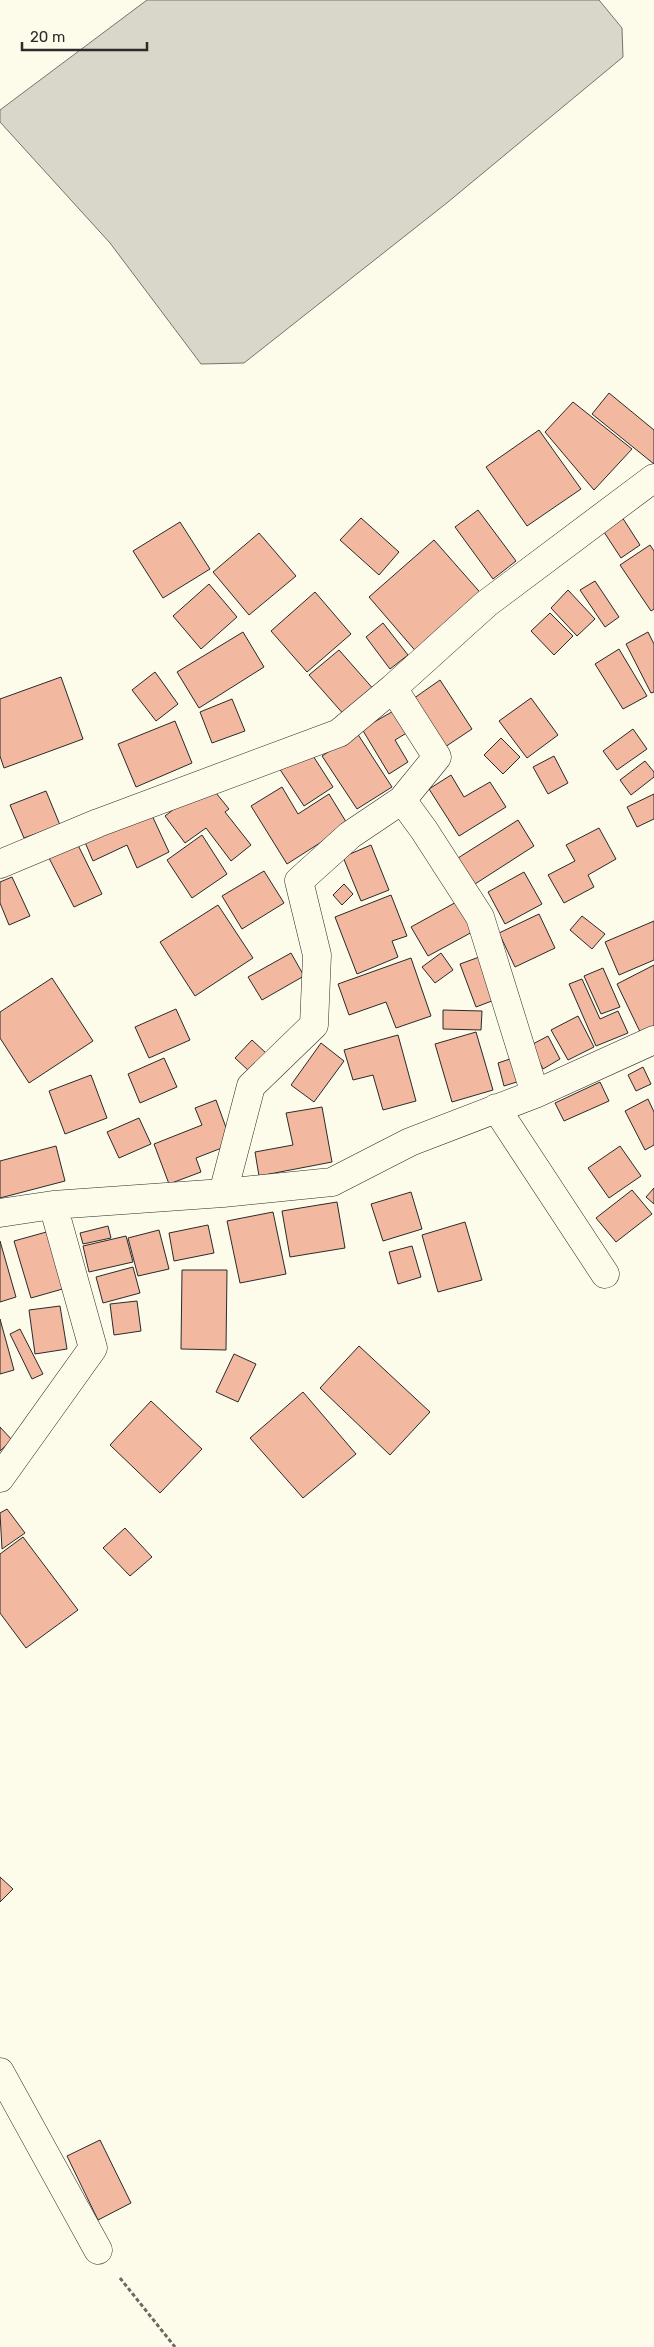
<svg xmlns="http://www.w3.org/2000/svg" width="654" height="2347" viewBox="0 0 654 2347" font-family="Rubik,sans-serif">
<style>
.water{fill:#d8d7c9;stroke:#74746e}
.building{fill:#f2b8a0;stroke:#2b2b2b}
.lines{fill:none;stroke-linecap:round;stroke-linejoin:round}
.minor-casing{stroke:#2b2b2b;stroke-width:29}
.path{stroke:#6a6964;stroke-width:3;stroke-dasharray:4 2.5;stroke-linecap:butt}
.minor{stroke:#fdfbea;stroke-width:28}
</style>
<rect width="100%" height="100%" fill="#fdfbea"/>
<path class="water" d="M147,0H599L622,28L623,57L448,202L244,363L201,364L110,243L0,122V110Z"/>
<path class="building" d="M609,393L654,430V464L592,414Z
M573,402L632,449L594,490L545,432Z
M539,430L581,489L527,526L486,467Z
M478,510L516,561L493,579L455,527Z
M622,517L640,545L621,558L602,529Z
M361,518L399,552L379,575L340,540Z
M180,522L210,569L163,598L133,551Z
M259,533L296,576L249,615L213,572Z
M434,540L485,598L419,655L369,597Z
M650,545L654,551V609L651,611L620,565Z
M595,581L619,617L605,627L580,590Z
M209,584L237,617L201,649L173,616Z
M568,590L595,619L577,636L551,608Z
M315,592L351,634L307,672L271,631Z
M550,613L573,636L554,655L531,631Z
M383,623L408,655L390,669L366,637Z
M243,632L264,667L199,708L177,672Z
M648,632L654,644V692L651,693L626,644Z
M619,649L647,696L623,709L595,664Z
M339,650L376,692L346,717L309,675Z
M155,672L178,704L156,721L132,690Z
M61,677L83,739L4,768L0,756V699Z
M440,680L472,729L442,749L410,701Z
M531,698L558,735L527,758L499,721Z
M232,699L245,731L212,743L200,712Z
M397,709L410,731L395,740L408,762L389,774L362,729Z
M175,721L192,763L136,787L118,744Z
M633,729L647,749L617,770L603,751Z
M357,733L392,787L357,809L322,756Z
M501,738L520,757L503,774L484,755Z
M308,748L333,787L304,806L279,768Z
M554,756L568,783L548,794L533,767Z
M645,761L654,772V777L631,795L620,780Z
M451,775L464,797L490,782L506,807L459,836L429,789Z
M208,783L229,809L225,812L251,845L231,861L206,828L185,843L165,816Z
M282,787L298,814L329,794L348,825L287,864L251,806Z
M46,791L60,825L24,838L10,805Z
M654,794V819L637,827L627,807Z
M149,809L169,852L137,868L127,845L93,861L84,840Z
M518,820L534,846L475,884L458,858Z
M599,828L616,859L588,875L594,887L564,903L548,875L575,861L566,845Z
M202,835L227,874L192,898L167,860Z
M77,843L102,894L74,907L49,858Z
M371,845L389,890L361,901L343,857Z
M264,871L284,903L242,929L222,896Z
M524,872L542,904L505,924L488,892Z
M12,877L30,916L9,925L0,903V882Z
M344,884L353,894L342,905L333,895Z
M391,895L407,936L392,941L398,957L357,974L335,917Z
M460,900L476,930L428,956L411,927Z
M218,905L253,958L195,996L160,942Z
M539,914L555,948L515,967L499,933Z
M582,916L605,934L592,949L570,930Z
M654,921V960L619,975L605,942Z
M291,953L304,976L262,1000L248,977Z
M441,953L453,970L435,983L422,967Z
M482,956L497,999L476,1007L460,964Z
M411,958L431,1016L396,1028L386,1002L349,1015L338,984Z
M654,965V1033L643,1038L617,984Z
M603,968L620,1007L601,1014L584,976Z
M52,978L93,1041L29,1083L0,1038V1012Z
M582,979L600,1019L618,1011L628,1033L596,1046L569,984Z
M176,1009L190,1040L149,1058L135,1027Z
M443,1010L482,1011L481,1030L443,1029Z
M578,1016L594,1047L568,1060L551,1030Z
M476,1032L493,1090L452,1102L435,1044Z
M398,1035L416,1101L383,1110L373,1075L353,1080L344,1050Z
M548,1036L560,1059L543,1069L531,1045Z
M252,1040L267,1054L250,1072L235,1058Z
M321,1043L344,1061L314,1102L291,1085Z
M516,1057L523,1080L504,1086L498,1063Z
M164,1058L177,1087L140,1103L128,1074Z
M643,1067L651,1084L636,1091L628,1075Z
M91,1075L107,1118L65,1134L49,1091Z
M600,1082L609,1101L564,1121L555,1103Z
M648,1099L654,1112V1145L645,1150L625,1111Z
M216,1100L232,1144L196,1158L201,1172L169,1184L154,1144L202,1125L195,1108Z
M322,1107L332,1162L259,1176L255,1152L293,1145L286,1113Z
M139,1118L151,1144L119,1158L107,1132Z
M56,1146L65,1181L0,1198V1161Z
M620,1146L641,1176L609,1198L588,1168Z
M654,1188V1204L646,1197Z
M632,1190L652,1214L616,1242L596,1218Z
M411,1192L422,1229L383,1241L371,1204Z
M337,1202L345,1248L290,1257L282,1211Z
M273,1212L286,1274L240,1283L227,1221Z
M465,1222L482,1280L438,1292L422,1235Z
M208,1225L214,1253L174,1261L169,1233Z
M108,1226L111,1238L83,1244L80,1233Z
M159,1230L169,1269L138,1276L128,1238Z
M50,1231L66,1288L31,1298L14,1241Z
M126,1236L133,1262L89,1272L83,1246Z
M0,1241L16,1297L0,1302Z
M412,1246L421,1277L398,1284L389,1252Z
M133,1267L140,1293L103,1303L96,1277Z
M182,1270H227L226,1350L181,1349Z
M137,1301L141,1331L114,1335L110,1304Z
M60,1306L67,1349L35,1354L29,1310Z
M0,1319L14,1370L0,1374Z
M20,1329L43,1374L32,1379L10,1334Z
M359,1346L430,1412L390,1455L320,1388Z
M234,1354L256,1364L238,1402L216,1392Z
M303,1392L356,1454L303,1498L250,1438Z
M151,1401L202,1449L160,1493L110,1445Z
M0,1427L12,1440L0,1451Z
M7,1509L25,1533L2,1549L0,1513Z
M125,1528L152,1557L130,1576L103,1548Z
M23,1537L78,1610L26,1648L0,1613V1554Z
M0,1877L13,1889L0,1902Z
M100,2140L131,2203L98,2220L67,2156Z"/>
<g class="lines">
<g class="minor-casing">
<path id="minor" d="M402,800L424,830L480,917L535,1094
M0,864L98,823L339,733L393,688
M496,1108L605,1274
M223,1193L251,1086L314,1025L317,955L299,881L350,835L402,800L437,757L393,688L486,604L654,478
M0,1213L53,1205L223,1193L332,1182L410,1142L535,1094L654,1040
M0,1478L93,1348L53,1205
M0,2072L98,2250"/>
</g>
<path class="path" d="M120,2278L175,2347"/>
<use href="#minor" class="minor"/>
</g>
<path d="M22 42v8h125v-8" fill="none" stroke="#2b2b2b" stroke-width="2.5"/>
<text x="30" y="42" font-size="15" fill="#2b2b2b" stroke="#fdfbea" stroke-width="4" paint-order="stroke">20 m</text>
</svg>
